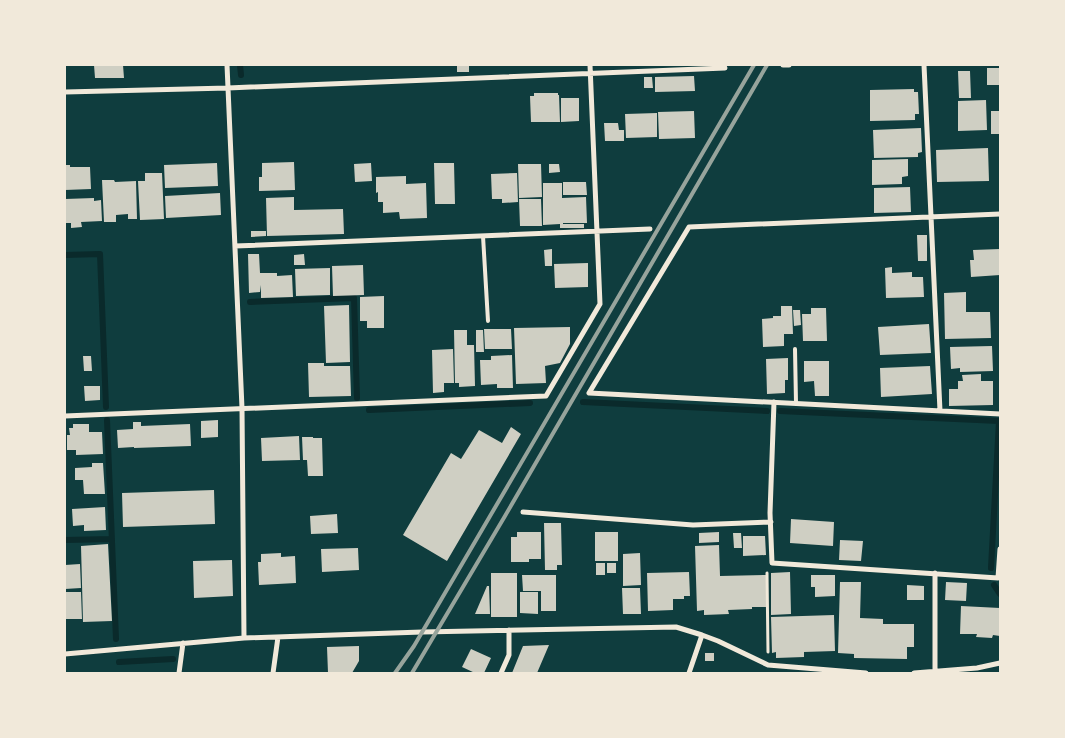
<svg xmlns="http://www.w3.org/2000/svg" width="1065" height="738" viewBox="0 0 1065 738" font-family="Commissioner,sans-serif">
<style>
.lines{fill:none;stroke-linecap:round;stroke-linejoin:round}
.stream{stroke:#0a2a2b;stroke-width:6}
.building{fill:#cfcfc3}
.path{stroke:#f1e9da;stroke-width:3}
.service{stroke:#f1e9da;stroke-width:4}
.minor{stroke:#f1e9da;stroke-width:5}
.rail{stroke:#97a49c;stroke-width:4}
</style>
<rect width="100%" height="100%" fill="#0f3d3e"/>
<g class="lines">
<path class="stream" d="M240,65L241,75
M65,255L100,254L106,407
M250,302L354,298L357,398
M583,402L767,411
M369,410L530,403
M780,411L999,421L991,568
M107,420L116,639
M65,540L112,539
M994,585L1000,594
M119,662L173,659"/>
</g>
<path class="building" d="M94,65H123L124,78H95Z
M457,65H469V72H457Z
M987,68H1000V85H987Z
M958,71H970L971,98H959Z
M694,76L695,91L655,92V77Z
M644,77H652L653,88H644Z
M914,89V92H918L919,114H915V120L870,121V90Z
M534,93H558V95H559L560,122H531L530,96H534Z
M561,98H579V121L561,122Z
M986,100L987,130L958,131V101Z
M694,111L695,138L659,139L658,112Z
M991,111H1000V134H991Z
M657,113V137L626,138L625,114Z
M604,123H618L619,130H624V141H605Z
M921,128L922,152L918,153V157L874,158L873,130Z
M988,148L989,181L937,182L936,150Z
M908,159V176L902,177V184L872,185V160Z
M294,162L295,190L259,191V177H262V163Z
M217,163L218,186L165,188L164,165Z
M371,163L372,181L355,182L354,164Z
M434,163H454L455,204H435Z
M518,164H541L542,197L519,198Z
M549,164H559L560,172L549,173Z
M65,165H70V167H90L91,189L65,190Z
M145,173H162L164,219L140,220L138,181H145Z
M517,173L518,202L502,203V199H492L491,174Z
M406,176V184L426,183L427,218L400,219L399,212L383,213V202H378V192L376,193V177Z
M102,180H114L115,182L136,181L137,219H128V214L116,215V222H104Z
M563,182H586L587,195H563Z
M543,183H562V198L586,197L587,223H563V224H584V228H560V224L543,225Z
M910,187L911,212L874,213V188Z
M220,193L221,215L166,218L165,196Z
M294,197V210L343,209L344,234L267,236L266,198Z
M94,198V201L101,200L102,221L81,222L82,227L71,228V223H65V199Z
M519,199H541L542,226H520Z
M251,231H266V236L251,237Z
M917,235H927V261H918Z
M552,249V266H545L544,250Z
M1000,249V275L971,277L970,260H974L973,250Z
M248,254H259L260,273H277V276L292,275L293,297L261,298V285L260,292L249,293Z
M304,254L305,265H294V255Z
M588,263V287L555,288L554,264Z
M363,265L364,295L333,296L332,266Z
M892,267V273L912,272V277H923L924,297L886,298L885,268Z
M330,268V295L296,296L295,269Z
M966,292V312H990L991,338L945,339L944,293Z
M384,296V328H367V321H360V297Z
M349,305L350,362L326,363L324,306Z
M781,306H792L793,334H784V346L763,347L762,319L773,318V316H781Z
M811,308H826L827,341H803L802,314H811Z
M793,310H800L801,325L794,326Z
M929,324L931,353L880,355L878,327Z
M570,327V344L560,363L545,366L546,383L516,384L514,328Z
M484,329H511L512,349H485Z
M454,330H467V345H474L475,386L459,387V383H455Z
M476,330H483L484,352H476Z
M992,346L993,371L960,372V368L951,369L950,347Z
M453,349L454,383H444V392L433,393L432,350Z
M512,355L513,388H497V384L481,385L480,360H491V356Z
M83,356H91L92,371H84Z
M788,358V380H785V393L767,394L766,359Z
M804,361H829V396H815L814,381L804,382Z
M308,363H324V366H350L351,396L309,397Z
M930,366L932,394L881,397L880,368Z
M981,374V381H993V405L949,406V389H958V381H963L962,375Z
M84,386H100V400L85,401Z
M218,420V437L201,438V421Z
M133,422H141V426L190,424L191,446L134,448V447L118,448L117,430L133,429Z
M73,424H89V432H102L103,454L76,455V450H67V435H70L69,428H73Z
M511,427L521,434L447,561L403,535L451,453L461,459L479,430L502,443Z
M299,436L300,460L262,461L261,438Z
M302,437H313V438H322L323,476H308L307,460H303Z
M92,463H103L105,494H84L83,480H75V468L92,467Z
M214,490L215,524L123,527L122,493Z
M105,507L106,530L84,531V525L73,526L72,509Z
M337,514L338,533L311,534L310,516Z
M791,519L834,522L833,546L790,543Z
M544,523H561L562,565H557V570H545Z
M517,532H541V559H529V562H511V537H517Z
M595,532H618V561H595Z
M719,532V542L699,543V533Z
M733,533H741L742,548H734Z
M743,536H765L766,555L743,556Z
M840,540L863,541L861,561L839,560Z
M108,544L112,621L83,622L81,546Z
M719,545L720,576L766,575L767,607H752V609L728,610L729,614L704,615V610L697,611L695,546Z
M358,548L359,570L322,572L321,549Z
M281,553V557L295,556L296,583L259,585L258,562H261V554Z
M640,553L641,585L623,586V554Z
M232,560L233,596L194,598L193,561Z
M596,563H605V575H596Z
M607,563H616V573H607Z
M80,564L81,588L65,589V565Z
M689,572L690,596H684V599H673V610L648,611L647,573Z
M790,572L791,614L771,615V573Z
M491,573H517V617H491Z
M522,575H556V611H541V591H523Z
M811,575H835V596L815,597V587H811Z
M840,582H861L860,618L883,619V624H914V647H907V659L854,658V654L838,653Z
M946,582L967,583L966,601L945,600Z
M907,585L924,586V600H907Z
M487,586H489L490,614H475Z
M622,588H640L641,614H623Z
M65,592H81L82,619H65Z
M520,592H538V614L520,613Z
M961,606L1000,608V636L993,635L992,638L976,637L977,634H960Z
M834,615L835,651L804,652V657L776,658V652L772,653L771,617Z
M549,645L537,673H512L523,646Z
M359,646V661L352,673H328L327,647Z
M471,649L491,658L484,673H475L462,667Z
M705,653H714V661H705Z"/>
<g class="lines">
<path class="path" d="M767,573L768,652"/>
<path class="service" d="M483,236L488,321
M795,349L796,403"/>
<path class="minor" d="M227,65L242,408L244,638
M783,65H789
M924,65L940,411
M65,92L228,88L725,68
M1000,214L689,227L589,393L1000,414
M235,246L650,229
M774,402L770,513L772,563L998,578L1000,549
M65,416L546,396L600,304L590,65
M523,512L693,525L771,522
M935,573V671
M65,654L244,638L422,632L676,627L702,635L718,641L768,665L866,673
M179,673L183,643
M273,673L278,637
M501,673L509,655V630
M689,673L702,635
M914,673L977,668L1000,663"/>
<path class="rail" d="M395,673L414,646L754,65
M412,673L505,516L767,65"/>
</g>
<rect width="1065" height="738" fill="none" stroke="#f1e9da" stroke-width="132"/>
</svg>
